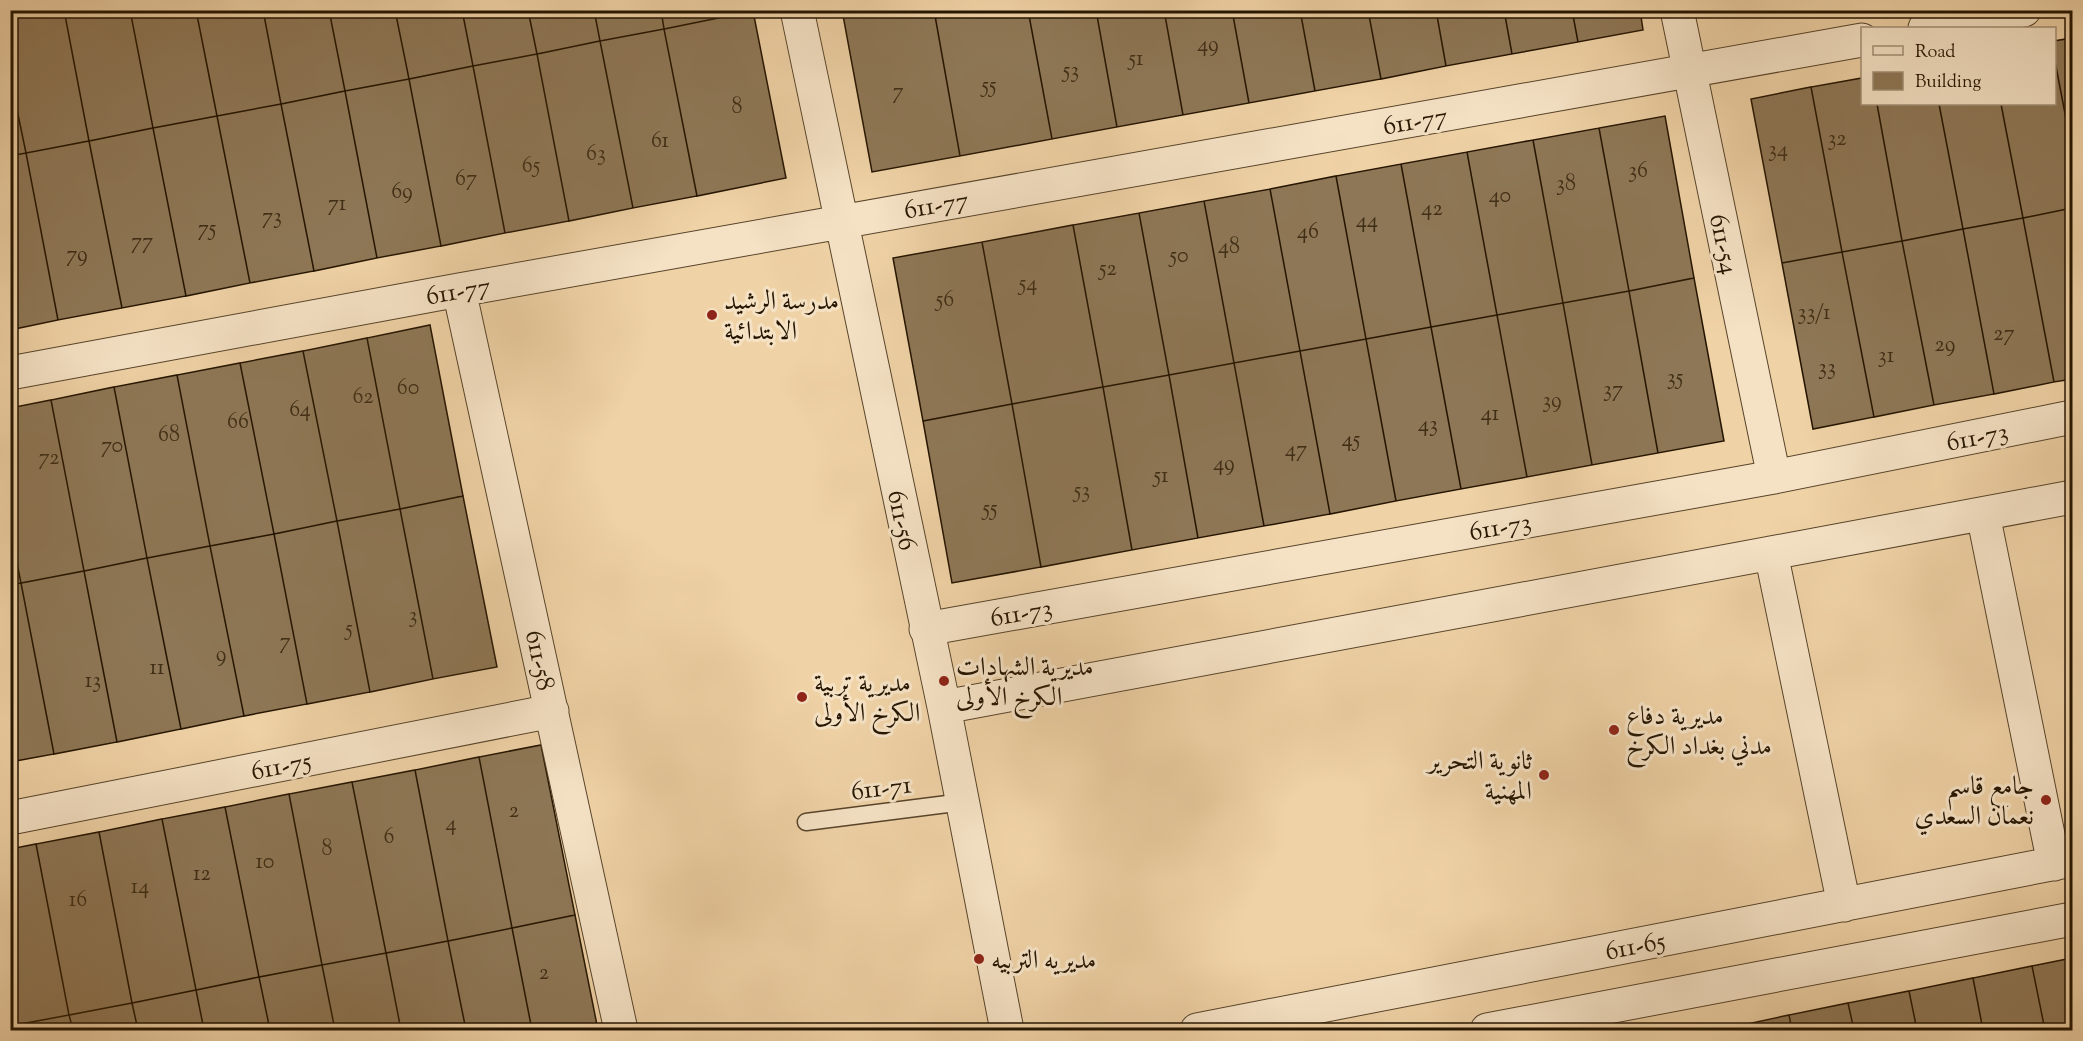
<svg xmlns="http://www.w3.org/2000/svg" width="2083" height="1041" viewBox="0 0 2083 1041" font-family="'Sorts Mill Goudy',Amiri,serif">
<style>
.building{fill:#8e7756;stroke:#251500;stroke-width:1.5}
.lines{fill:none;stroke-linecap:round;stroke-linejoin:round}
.service-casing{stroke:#58442a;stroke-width:19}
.minor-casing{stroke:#58442a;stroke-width:35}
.service{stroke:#f5e2c5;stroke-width:16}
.minor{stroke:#f5e2c5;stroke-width:33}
.poi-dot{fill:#8f2418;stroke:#f5e2c5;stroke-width:2}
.labels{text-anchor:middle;stroke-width:6;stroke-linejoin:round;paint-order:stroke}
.number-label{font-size:22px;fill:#3f2e16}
.street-label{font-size:26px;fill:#251500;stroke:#f5e2c5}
.poi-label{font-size:26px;fill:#251500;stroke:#f5e2c5;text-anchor:start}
</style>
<rect width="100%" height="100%" fill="#efd2a6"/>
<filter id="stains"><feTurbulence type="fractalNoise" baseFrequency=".00333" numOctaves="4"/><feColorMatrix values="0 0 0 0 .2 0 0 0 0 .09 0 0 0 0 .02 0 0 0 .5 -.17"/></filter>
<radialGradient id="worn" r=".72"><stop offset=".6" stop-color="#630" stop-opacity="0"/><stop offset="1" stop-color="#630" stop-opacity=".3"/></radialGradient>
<path class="building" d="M10,10H64L89,141L26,153L10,76Z
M64,10H130L153,128L89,141Z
M130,10H196L217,116L153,128Z
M196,10H263L281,104L217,116Z
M263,10H329L345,91L281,104Z
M329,10H395L409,79L345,91Z
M395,10H462L473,66L409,79Z
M462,10H528L537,54L473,66Z
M528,10H594L600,41L537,54Z
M594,10H661L664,29L600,41Z
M661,10H753V11L664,29Z
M842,10H934L960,156L872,172Z
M934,10H1028L1052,139L960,156Z
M1028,10H1096L1117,127L1052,139Z
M1096,10H1164L1183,115L1117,127Z
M1164,10H1232L1249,103L1183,115Z
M1232,10H1300L1315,91L1249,103Z
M1300,10H1368L1381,79L1315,91Z
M1368,10H1436L1446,66L1381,79Z
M1436,10H1504L1512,54L1446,66Z
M1504,10H1572L1578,42L1512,54Z
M1572,10H1640L1643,30L1578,42Z
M753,11L786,178L697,196L664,29Z
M664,29L697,196L633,208L600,41Z
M2072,38V150L2054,56V41Z
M600,41L633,208L569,221L537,54Z
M537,54L569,221L505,233L473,66Z
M2054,56L2072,150V208L2023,218L2001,104H2054Z
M473,66L505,233L441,246L409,79Z
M10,76L26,153L10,156Z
M1862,78V104H1877L1902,241L1842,252L1811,87Z
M409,79L441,246L377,258L345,91Z
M1811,87L1842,252L1782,263L1751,99Z
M345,91L377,258L314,271L281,104Z
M281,104L314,271L250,283L217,116Z
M1877,104H1939L1963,229L1902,241Z
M1939,104H2001L2023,218L1963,229Z
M217,116L250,283L186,296L153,128Z
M1665,116L1694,278L1629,291L1599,128Z
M153,128L186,296L122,308L89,141Z
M1599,128L1629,291L1563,303L1533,140Z
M1533,140L1563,303L1497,315L1467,152Z
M89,141L122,308L58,320L26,153Z
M1467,152L1497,315L1431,327L1401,164Z
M26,153L58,320L10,330V156Z
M1401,164L1431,327L1366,339L1336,176Z
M1336,176L1366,339L1300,351L1270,189Z
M1270,189L1300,351L1234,363L1204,201Z
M1204,201L1234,363L1169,375L1139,213Z
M2072,208V379L2054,382L2023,218Z
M1139,213L1169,375L1103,387L1073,225Z
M2023,218L2054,382L1994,394L1963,229Z
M1073,225L1103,387L1012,404L982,242Z
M1963,229L1994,394L1934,405L1902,241Z
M1902,241L1934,405L1874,417L1842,252Z
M982,242L1012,404L923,421L893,258Z
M1842,252L1874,417L1813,429L1782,263Z
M1694,278L1724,441L1658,453L1629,291Z
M1629,291L1658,453L1592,465L1563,303Z
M1563,303L1592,465L1527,477L1497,315Z
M1497,315L1527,477L1461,489L1431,327Z
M430,325L463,496L400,509L367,338Z
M1431,327L1461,489L1396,501L1366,339Z
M367,338L400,509L337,521L303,351Z
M1366,339L1396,501L1330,514L1300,351Z
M303,351L337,521L274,534L240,363Z
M1300,351L1330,514L1264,526L1234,363Z
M240,363L274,534L210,546L177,375Z
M1234,363L1264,526L1198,538L1169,375Z
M177,375L210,546L147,558L114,387Z
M1169,375L1198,538L1132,550L1103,387Z
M114,387L147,558L84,571L51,400Z
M1103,387L1132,550L1041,567L1012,404Z
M51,400L84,571L21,583L10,529V408Z
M1012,404L1041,567L952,583L923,421Z
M463,496L497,667L433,679L400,509Z
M400,509L433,679L370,692L337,521Z
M337,521L370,692L307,704L274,534Z
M10,529L21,583L10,585Z
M274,534L307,704L244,716L210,546Z
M210,546L244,716L181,729L147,558Z
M147,558L181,729L117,742L84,571Z
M84,571L117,742L54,754L21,583Z
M21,583L54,754L10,762V585Z
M541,745L575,915L512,928L479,757Z
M479,757L512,928L448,941L415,770Z
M415,770L448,941L386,953L352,782Z
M352,782L386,953L322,965L289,794Z
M289,794L322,965L259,977L225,807Z
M225,807L259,977L196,990L162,819Z
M162,819L196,990L132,1003L99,832Z
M99,832L132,1003L69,1015L36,844Z
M36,844L69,1015L10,1026V849Z
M575,915L598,1030H532L512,928Z
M512,928L532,1030H466L448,941Z
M448,941L466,1030H401L386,953Z
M386,953L401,1030H335L322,965Z
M2072,958V1030H2045L2032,966Z
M322,965L335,1030H270L259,977Z
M2032,966L2045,1030H1983L1973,978Z
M259,977L270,1030H204L196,990Z
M1973,978L1983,1030H1917L1909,991Z
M196,990L204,1030H138L132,1003Z
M1909,991L1917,1030H1854L1848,1003Z
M132,1003L138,1030H73L69,1015Z
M1848,1003L1854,1030H1792L1789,1015Z
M69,1015L73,1030H10V1026Z
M1789,1015L1792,1030H1734L1733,1027Z"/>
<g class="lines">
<g class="service-casing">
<path id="service" d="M806,822L963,802"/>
</g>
<g class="minor-casing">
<path id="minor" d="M797,10L944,707L1007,1030
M1677,10L1774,477
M1925,28L2024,10
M459,290L621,1030
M10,373L459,290L1862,40
M1983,514L2054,864
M1771,553L1844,905
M926,629L1774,477L2072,417
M944,707L2072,497
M10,818L552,711
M1197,1030L2072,860
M1487,1030L2072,919"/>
</g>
<use href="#service" class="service"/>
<use href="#minor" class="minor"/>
</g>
<g class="poi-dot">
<circle cx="712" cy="315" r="6"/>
<circle cx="944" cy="681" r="6"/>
<circle cx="802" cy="697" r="6"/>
<circle cx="1614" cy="730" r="6"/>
<circle cx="1544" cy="775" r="6"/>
<circle cx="2046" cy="800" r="6"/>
<circle cx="979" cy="959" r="6"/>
</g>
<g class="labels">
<g class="number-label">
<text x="1208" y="51">49</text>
<text x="1136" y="65">51</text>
<text x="1071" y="77">53</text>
<text x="989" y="92">55</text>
<text x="898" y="98">7</text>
<text x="737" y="113">8</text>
<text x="1837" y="145">32</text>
<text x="660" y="147">61</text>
<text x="1778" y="156">34</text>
<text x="596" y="160">63</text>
<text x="531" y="172">65</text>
<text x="1638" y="177">36</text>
<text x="466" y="185">67</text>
<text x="1566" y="190">38</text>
<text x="402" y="198">69</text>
<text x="1500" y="202">40</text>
<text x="337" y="210">71</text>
<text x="1432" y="215">42</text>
<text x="272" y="223">73</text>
<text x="1367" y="227">44</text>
<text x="207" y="235">75</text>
<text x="1308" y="238">46</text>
<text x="142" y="248">77</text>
<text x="1229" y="253">48</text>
<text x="77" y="261">79</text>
<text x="1179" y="262">50</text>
<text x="1108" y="275">52</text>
<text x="1028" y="290">54</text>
<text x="945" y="306">56</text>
<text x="1814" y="319">33/1</text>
<text x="2004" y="340">27</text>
<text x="1945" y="351">29</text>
<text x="1886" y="362">31</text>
<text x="1827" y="374">33</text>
<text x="1675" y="384">35</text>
<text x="408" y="394">60</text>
<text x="1613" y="396">37</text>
<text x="363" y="403">62</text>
<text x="1552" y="407">39</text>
<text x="300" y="416">64</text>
<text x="1490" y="420">41</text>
<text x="238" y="428">66</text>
<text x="1428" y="431">43</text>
<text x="169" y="441">68</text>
<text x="1351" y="446">45</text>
<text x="112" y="452">70</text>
<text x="1296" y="456">47</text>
<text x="49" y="464">72</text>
<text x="1224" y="470">49</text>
<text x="1161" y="482">51</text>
<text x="1082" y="497">53</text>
<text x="990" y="515">55</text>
<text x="413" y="622">3</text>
<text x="349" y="635">5</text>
<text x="285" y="648">7</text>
<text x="221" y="661">9</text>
<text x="157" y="674">11</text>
<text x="93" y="687">13</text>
<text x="514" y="817">2</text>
<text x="451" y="830">4</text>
<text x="389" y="843">6</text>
<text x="327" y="855">8</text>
<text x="265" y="868">10</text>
<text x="202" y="880">12</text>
<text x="140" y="893">14</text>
<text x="78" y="906">16</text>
<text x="544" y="979">2</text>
</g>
<g class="street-label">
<text transform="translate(1415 120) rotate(-10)" y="9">611-77</text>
<text transform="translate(936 204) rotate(-10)" y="9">611-77</text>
<text transform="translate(1725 244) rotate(78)" y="9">611-54</text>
<text transform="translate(458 290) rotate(-10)" y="9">611-77</text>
<text transform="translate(1977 436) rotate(-11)" y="9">611-73</text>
<text transform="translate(903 520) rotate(78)" y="9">611-56</text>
<text transform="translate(1500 526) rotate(-10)" y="9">611-73</text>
<text transform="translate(1021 612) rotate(-10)" y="9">611-73</text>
<text transform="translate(541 660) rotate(78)" y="9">611-58</text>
<text transform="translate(281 765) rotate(-11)" y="9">611-75</text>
<text transform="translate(881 787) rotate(-7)" y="9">611-71</text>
<text transform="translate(1635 945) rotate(-11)" y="9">611-65</text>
</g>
<g class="poi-label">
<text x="724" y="309">مدرسة الرشيد<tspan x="724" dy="30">الابتدائية</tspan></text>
<text x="956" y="675">مديرية الشهادات<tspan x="956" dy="30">الكرخ الأولى</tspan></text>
<text x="814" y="691">مديرية تربية<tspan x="814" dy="30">الكرخ الأولى</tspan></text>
<text x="1626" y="724">مديرية دفاع<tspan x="1626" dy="30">مدني بغداد الكرخ</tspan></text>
<text x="1532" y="769" text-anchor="end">ثانوية التحرير<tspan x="1532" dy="30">المهنية</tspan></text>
<text x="2034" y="794" text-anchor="end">جامع قاسم<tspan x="2034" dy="30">نعمان السعدي</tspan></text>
<text x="991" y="968">مديريه التربيه</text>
</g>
</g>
<rect width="2083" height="1041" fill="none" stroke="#efd2a6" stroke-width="36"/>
<rect x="12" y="12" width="2059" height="1017" fill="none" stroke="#251500" stroke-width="3"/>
<rect x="18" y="18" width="2047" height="1005" fill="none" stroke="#251500" stroke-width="1.5"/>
<rect x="1861" y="27" width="195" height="78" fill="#f5e2c5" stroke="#a29076" stroke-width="1.5"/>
<rect x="1873" y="46" width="30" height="9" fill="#f5e2c5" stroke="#a29076" stroke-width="1.5"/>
<text x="1915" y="57" font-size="18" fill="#251500">Road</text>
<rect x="1873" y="72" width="30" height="18" fill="#8e7756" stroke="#a29076" stroke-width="1.5"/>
<text x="1915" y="87" font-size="18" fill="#251500">Building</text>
<rect width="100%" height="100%" filter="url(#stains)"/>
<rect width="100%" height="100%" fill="url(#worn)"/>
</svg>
